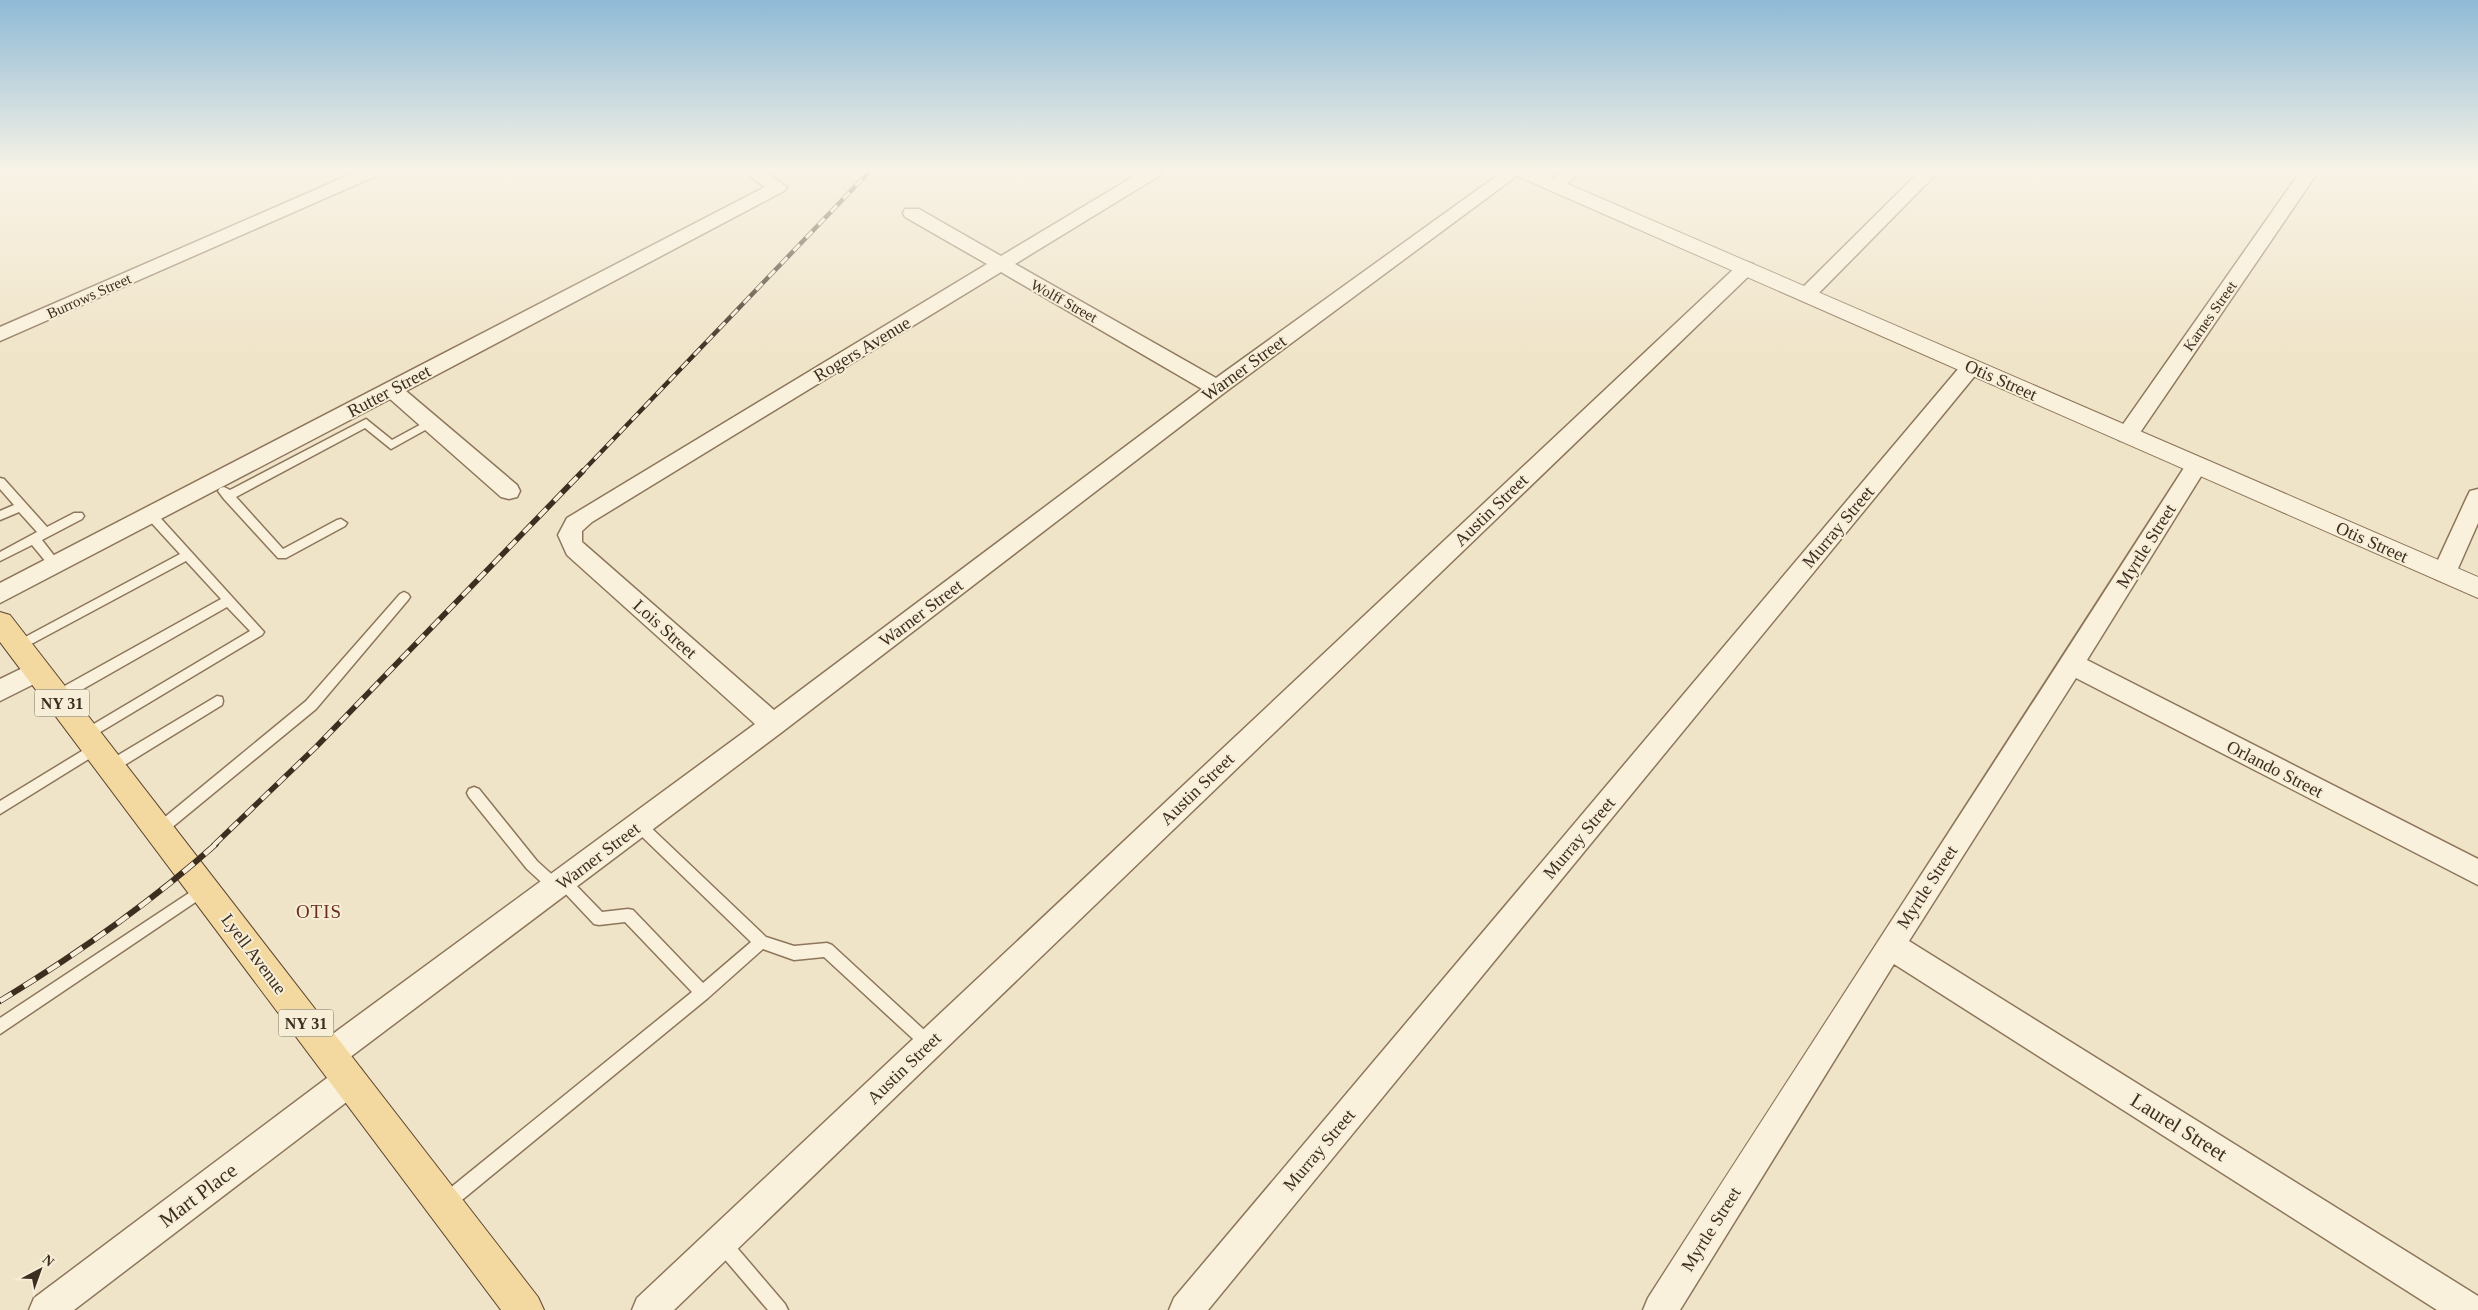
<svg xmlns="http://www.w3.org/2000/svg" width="2478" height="1310" viewBox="0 0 2478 1310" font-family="Georgia,serif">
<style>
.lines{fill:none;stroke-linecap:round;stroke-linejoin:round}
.service-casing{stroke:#8d765c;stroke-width:3}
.minor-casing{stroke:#8d765c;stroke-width:3}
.tertiary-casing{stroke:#8d765c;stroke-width:2}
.primary-casing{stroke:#5b4430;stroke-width:2}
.service{fill:#faf1dc;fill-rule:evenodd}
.minor{fill:#faf1dc;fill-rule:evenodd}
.tertiary{fill:#faf1dc;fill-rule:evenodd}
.primary{fill:#f3d9a0;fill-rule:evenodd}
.rail-far2-casing{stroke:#3d2e20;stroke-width:4.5}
.rail-far1-casing{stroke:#3d2e20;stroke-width:5.5}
.rail-casing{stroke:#3d2e20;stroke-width:6}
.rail-far2{stroke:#f7eed8;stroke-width:3;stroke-dasharray:9;stroke-linecap:butt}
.rail-far1{stroke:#f7eed8;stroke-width:4;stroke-dasharray:11;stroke-linecap:butt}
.rail{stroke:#f7eed8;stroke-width:4.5;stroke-dasharray:14;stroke-linecap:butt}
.labels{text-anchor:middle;stroke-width:4;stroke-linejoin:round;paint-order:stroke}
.far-street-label{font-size:15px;fill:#3d2e20;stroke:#f7eed8}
.shield{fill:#f7eed8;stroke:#756857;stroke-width:1}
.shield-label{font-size:16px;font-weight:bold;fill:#3d2e20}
.street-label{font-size:18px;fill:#3d2e20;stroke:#f7eed8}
.neighbourhood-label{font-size:19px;letter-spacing:1px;fill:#6b2e1e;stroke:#f7eed8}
.near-street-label{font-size:21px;fill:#3d2e20;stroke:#f7eed8}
</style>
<rect width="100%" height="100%" fill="#f0e4c8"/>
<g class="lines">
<g class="service-casing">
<path id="service" d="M366,419L392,440L427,421L431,420L436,424L391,449L365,428L236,497L283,549L337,520L341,519L347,523L345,526L286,558H278L224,499L218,491L220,488L224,487L230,490Z
M0,478L4,479L47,527L74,513H82L84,516L82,519L42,540L59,562L61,565L59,568H51L32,545L0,561V552L37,532L19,512L0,520V511L14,505L0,489Z
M151,511L155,512L264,632L262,635L87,740L82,739L80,735L82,731L250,631L227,607L62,701H52L51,697L52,693L221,599L186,561L22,649H14L12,646L14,643L180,554L147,518L145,515Z
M404,592L408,594L410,597L408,600L316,709L164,834L159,836L154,834L152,830L154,826L306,701L400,594Z
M217,696L222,697L223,701L222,705L115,771L110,773L105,771L103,767L105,763Z
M95,743L100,744L102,748L100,752L0,814V801Z
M474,787L479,789L537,861L558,880L564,876L569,878L602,912L628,909L633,910L703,983L751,942L634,829L632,825L634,821L639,819L644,821L766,937L794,946L827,943L832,945L934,1039L937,1044L934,1049L929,1051L924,1049L824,957L794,960L763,949L708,998L451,1209L445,1211L439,1209L437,1203L439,1197L692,992L625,922L599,925L594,924L562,890L556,893L551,891L527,869L469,797L467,793L469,789Z
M204,883L209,885L211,889L209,893L0,1034V1018Z
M721,1234L727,1236L785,1304L788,1310H768L715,1248L713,1242L715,1236Z"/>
</g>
<g class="minor-casing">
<path id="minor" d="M356,172H379L376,176L0,341V327Z
M744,172H765L787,187L784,191L406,391L517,485L520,491L517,497L509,499L501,497L390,399L0,603V583L765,187Z
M1141,172H1162L1159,176L1015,264L1216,378L1502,172H1522L1224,393L782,732L341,1064L330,1069L319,1064L315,1054L319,1044L755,724L567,555L558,535L567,518L987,264L905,217L903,213L905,209H919L1001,256ZM1001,272L1202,389L774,710L582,542V531L592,522Z
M1561,172H1581L1560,189H1548L1545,185Z
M1919,172H1938L1813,299L1806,301L1799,299L1796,295L1799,291Z
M2300,172H2318L2135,440L2127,442L2119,440L2116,435L2119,430Z
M1746,262L1753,264L1756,268L1753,272L674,1310H632L637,1298L1739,264Z
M1971,360L1978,362L1981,367L1978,372L1208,1310H1169L1174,1298L1964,362Z
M2197,457L2205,460L2208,465L2087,660L2478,859V885L2076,678L1909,941L2478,1296V1310H2437L1894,964L1680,1310H1643L1648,1298C1827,1018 2010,740 2189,460Z
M2478,489V523L2456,573L2452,579L2444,582L2436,579L2432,573L2467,497L2470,491Z
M37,661L46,664L50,671L46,678L0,701V679Z
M350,1065L361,1069L366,1080L361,1091L74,1310H29L34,1298L339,1069Z"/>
</g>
<g class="tertiary-casing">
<path id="tertiary" d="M1514,172H1540L2478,577V598L1517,176Z"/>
</g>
<g class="primary-casing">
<path id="primary" d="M0,612L10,615L538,1297L544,1310H501L0,642Z"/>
</g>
<use href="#service" class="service"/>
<use href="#minor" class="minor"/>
<use href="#tertiary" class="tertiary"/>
<use href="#primary" class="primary"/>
<g class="rail-far2-casing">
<path id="rail-far2" d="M582,472L869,172"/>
</g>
<g class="rail-far1-casing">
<path id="rail-far1" d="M214,845L317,746L583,471"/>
</g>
<g class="rail-casing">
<path id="rail" d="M0,1001C77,954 149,904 216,844"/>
</g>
<use href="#rail-far2" class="rail-far2"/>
<use href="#rail-far1" class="rail-far1"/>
<use href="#rail" class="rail"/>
</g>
<linearGradient id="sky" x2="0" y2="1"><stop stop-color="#8fbad6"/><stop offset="0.48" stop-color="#f8f3e6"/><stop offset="1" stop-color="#f8f3e6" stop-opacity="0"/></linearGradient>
<rect width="2478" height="355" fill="url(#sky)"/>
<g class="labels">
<g class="far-street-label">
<text transform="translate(89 296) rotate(-24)" y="5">Burrows Street</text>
<text transform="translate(1064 301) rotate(29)" y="5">Wolff Street</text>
<text transform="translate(2210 316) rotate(-55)" y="5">Karnes Street</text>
</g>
<g class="shield">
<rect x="34.5" y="689.5" width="55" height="27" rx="4"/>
<rect x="278.5" y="1009.5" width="55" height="27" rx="4"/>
</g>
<g class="shield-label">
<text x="62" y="709">NY 31</text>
<text x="306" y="1029">NY 31</text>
</g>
<g class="street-label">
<text transform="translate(862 349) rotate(-31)" y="6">Rogers Avenue</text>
<text transform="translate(1244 368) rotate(-36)" y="6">Warner Street</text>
<text transform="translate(2001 380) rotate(24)" y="6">Otis Street</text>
<text transform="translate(389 391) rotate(-28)" y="6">Rutter Street</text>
<text transform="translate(1491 510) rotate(-44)" y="6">Austin Street</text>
<text transform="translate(1838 527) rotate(-50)" y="6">Murray Street</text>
<text transform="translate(2372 542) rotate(24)" y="6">Otis Street</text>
<text transform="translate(2146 546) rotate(-58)" y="6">Myrtle Street</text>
<text transform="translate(921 613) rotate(-37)" y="6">Warner Street</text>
<text transform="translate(665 629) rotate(42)" y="6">Lois Street</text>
<text transform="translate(2275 769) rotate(27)" y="6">Orlando Street</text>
<text transform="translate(1197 789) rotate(-44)" y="6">Austin Street</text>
<text transform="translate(1579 838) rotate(-50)" y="6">Murray Street</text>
<text transform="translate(598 856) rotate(-37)" y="6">Warner Street</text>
<text transform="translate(1927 887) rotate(-57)" y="6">Myrtle Street</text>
<text transform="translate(254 954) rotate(53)" y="6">Lyell Avenue</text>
<text transform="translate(904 1068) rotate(-44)" y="6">Austin Street</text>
<text transform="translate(1319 1150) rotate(-50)" y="6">Murray Street</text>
<text transform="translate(1711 1229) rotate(-58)" y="6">Myrtle Street</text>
</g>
<g class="neighbourhood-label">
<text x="319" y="918">OTIS</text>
</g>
<g class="near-street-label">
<text transform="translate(2179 1127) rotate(32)" y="7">Laurel Street</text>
<text transform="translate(198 1195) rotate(-37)" y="7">Mart Place</text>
</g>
</g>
<g transform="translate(40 1270) rotate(41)" stroke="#f7eed8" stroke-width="4" paint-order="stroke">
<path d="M0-4L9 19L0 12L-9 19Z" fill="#3d2e20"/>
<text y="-8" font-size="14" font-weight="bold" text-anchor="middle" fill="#3d2e20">N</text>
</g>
</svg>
